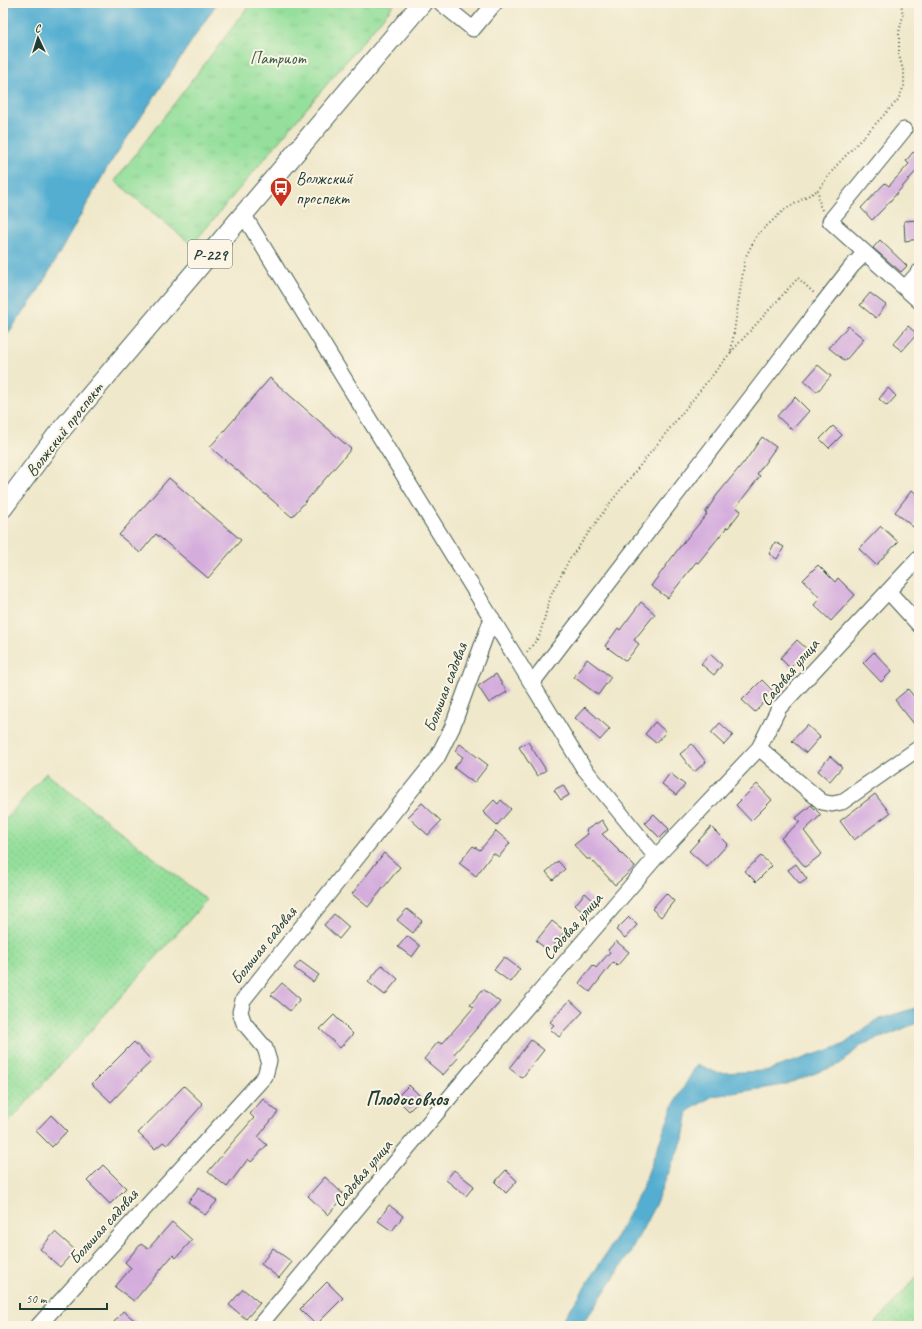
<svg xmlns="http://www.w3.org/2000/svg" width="922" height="1329" viewBox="0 0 922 1329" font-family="Caveat,sans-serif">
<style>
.grass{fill:url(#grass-dots);stroke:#5a8e68}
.park{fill:url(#park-tufts);stroke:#5a8e68}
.water{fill:#53aed1;stroke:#397682}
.building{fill:#d4addd}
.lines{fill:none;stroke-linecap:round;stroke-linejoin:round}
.minor-casing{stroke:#3e574b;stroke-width:17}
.major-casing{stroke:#3e574b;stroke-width:21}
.path{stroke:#3e574b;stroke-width:2;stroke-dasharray:1 3;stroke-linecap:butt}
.minor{stroke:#fff;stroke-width:15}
.major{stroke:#fff;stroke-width:19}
.labels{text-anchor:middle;stroke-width:4;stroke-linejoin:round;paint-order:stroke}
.shield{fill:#fcf5e5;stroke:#617469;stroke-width:1}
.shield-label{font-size:16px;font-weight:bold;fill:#1f3d34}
.park-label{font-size:17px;fill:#365d49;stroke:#fcf5e5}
.poi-label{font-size:17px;fill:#1f3d34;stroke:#fcf5e5;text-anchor:start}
.street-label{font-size:17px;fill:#1f3d34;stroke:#fcf5e5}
.quarter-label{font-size:19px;font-weight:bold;fill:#1f3d34;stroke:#fcf5e5}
</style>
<defs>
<pattern id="grass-dots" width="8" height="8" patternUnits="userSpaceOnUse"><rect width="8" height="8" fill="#94df9b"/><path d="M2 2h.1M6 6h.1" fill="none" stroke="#7fc086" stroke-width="1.8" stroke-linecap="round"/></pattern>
<pattern id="park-tufts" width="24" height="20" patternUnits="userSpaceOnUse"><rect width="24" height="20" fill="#94df9b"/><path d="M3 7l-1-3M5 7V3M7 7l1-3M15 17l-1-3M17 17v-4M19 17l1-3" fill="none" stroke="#7fc086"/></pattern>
</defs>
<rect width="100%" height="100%" fill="#fcf5e5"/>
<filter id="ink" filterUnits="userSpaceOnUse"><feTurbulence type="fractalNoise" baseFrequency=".025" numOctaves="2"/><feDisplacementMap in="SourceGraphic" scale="8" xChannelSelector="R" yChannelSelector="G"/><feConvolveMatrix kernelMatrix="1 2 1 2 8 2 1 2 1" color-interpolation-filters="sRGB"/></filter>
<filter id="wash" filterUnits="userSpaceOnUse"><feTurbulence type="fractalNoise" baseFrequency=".012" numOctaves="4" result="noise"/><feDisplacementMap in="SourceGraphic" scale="16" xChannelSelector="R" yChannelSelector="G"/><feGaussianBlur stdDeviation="0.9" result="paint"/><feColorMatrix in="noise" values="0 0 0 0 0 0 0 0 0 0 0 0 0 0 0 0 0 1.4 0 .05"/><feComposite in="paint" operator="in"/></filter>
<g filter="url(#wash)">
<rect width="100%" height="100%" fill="#efe8cb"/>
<path class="grass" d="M46,773L207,900L3,1129V822Z
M919,1274V1326H873Z"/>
<path class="park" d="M251,3H395L192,245L115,181Z"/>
<path class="water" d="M3,3H217L107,168L36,295L3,340Z
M919,1007V1022L886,1036L863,1044L840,1064L784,1085L713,1096L688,1111L683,1139L655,1205L630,1253L591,1312L580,1326H558L576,1301L614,1241L642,1189L673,1106L697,1064L717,1073L765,1071L843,1045L876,1020Z"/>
<g id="blocks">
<path class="building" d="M913,152L917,155L919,152V172L917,170L885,207L872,220L861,208L885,183L889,186L909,164L906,161Z
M919,220V239L905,241L904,221Z
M880,240L907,266L901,272L873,248Z
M870,293L886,305L876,318L860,305Z
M848,326L864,339L845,361L829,348Z
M908,326L917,334L902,351L893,344Z
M818,365L831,376L817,392L804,381Z
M270,378L351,449L292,517L210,447Z
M888,388L896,396L887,406L879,399Z
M795,397L809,411L792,430L777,416Z
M833,426L842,435L829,448L820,439Z
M762,437L776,447L757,474L760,476L736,507L741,511L728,528L727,527L698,563L696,562L668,598L651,586L679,548L707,514L705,513L717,495L743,463H744Z
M169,478L241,540L208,578L156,534L140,553L119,535Z
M912,490L919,496V519L913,527L895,512Z
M881,526L898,542L876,565L859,549Z
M775,542L784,547L777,559L769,554Z
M818,565L835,582L838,578L855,595L831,621L814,605L820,598L803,580Z
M641,602L655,614L634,640L639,644L626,661L605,646L618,628L620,630Z
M797,640L808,650L790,668L780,658Z
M874,652L892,671L881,682L863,663Z
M710,654L722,665L714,675L701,664Z
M587,659L611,677L598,695L574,677Z
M496,674L507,692L489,703L478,686Z
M762,680L774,692L755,712L742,700Z
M908,689L919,703V730L895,700Z
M585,707L610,729L600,740L575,718Z
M655,722L666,732L656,743L645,734Z
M720,723L733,735L724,745L711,733Z
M807,725L820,737L806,753L792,741Z
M528,742L546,770L537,776L519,747Z
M460,744L488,765L474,783L454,768L463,757L455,751Z
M692,744L706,762L694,772L680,754Z
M830,756L842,767L830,781L818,771Z
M670,773L685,785L676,795L662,784Z
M757,784L772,800L751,821L736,805Z
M563,785L569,795L561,800L554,790Z
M875,794L890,813L854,840L840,821Z
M494,800L498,804L501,800L511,809L497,825L483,812Z
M422,803L441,821L428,835L408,817Z
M811,805L821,815L804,831L822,854L805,867L781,838L800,822L796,818Z
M654,814L669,829L660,838L645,823Z
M602,820L608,830L602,834L635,867L615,885L591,859H587L574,845L588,834L586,830Z
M711,827L728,844L707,867L689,851Z
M496,831L510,843L499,857L493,853L476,876L459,863L473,846L480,850Z
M384,853L400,867L368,907L352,894Z
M761,856L772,866L756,882L745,871Z
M558,861L565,869L553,880L546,872Z
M796,864L807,879L800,884L788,870Z
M585,893L594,901L584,913L575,905Z
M666,893L674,901L661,917L652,909Z
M407,909L422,921L413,933L397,920Z
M334,914L349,927L339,939L324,925Z
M629,917L637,925L625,938L616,930Z
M552,921L565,931L549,951L536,941Z
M407,936L420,946L412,957L398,947Z
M616,941L629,952L617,966L613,962L590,992L579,983L593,965L596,968L610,952L608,950Z
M504,957L520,969L510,982L494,970Z
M300,961L319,975L313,982L294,968Z
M382,965L398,979L385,995L368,982Z
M282,983L300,999L290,1011L271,995Z
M483,989L500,1002L454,1054L458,1058L443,1075L424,1059L438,1042L442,1044L474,1007L470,1005Z
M570,1000L583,1012L559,1037L550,1029L554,1025L550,1022Z
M334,1015L353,1034L340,1048L320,1029Z
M531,1040L544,1050L522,1078L509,1068Z
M134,1042L152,1061L138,1074L111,1102L92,1084Z
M409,1085L422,1098L409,1111L396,1098Z
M184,1086L203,1104L167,1145L163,1142L155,1149L138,1133Z
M263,1099L278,1112L258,1137L267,1145L251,1162L248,1159L227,1187L208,1172L231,1144L254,1118L250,1114Z
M51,1115L67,1131L52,1147L36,1131Z
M103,1165L126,1188L110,1204L87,1181Z
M454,1170L474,1186L466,1196L446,1180Z
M506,1170L517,1181L506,1193L495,1182Z
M325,1177L345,1196L328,1215L308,1196Z
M199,1187L217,1201L205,1215L188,1202Z
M389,1205L403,1216L392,1231L378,1221Z
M172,1222L192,1240L176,1258L173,1255L134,1301L115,1287L131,1268L125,1262L141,1244L148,1249Z
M55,1232L75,1250L60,1267L40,1249Z
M273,1248L292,1262L279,1278L261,1264Z
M327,1282L343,1298L316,1325L300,1309Z
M243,1289L260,1303L246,1319L229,1305Z
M123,1311L142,1326H111Z"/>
</g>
</g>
<g filter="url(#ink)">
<use href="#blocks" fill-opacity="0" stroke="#3e574b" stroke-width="1"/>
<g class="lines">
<g class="minor-casing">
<path id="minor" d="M441,3L473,29L495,3
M904,130L830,221L919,301
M243,214L583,767L656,857
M905,288L919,272
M888,591L919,625
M532,683L827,298L852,266L865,253
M759,748L822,802L832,804L842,802L919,748
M38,1326L265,1076L269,1061L265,1048L244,1023L240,1012L243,1000L437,758L452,728L492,618
M259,1326L470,1073L656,857L759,748L779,708L919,558"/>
</g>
<g class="major-casing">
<path id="major" d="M3,508L56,436L422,3"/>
</g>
<path class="path" d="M822,210L820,206L818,190L836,166L898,100L904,86V74L899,55V32L903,16L901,3
M731,352L798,278L814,293
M527,652L539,637L551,595L569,560L610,503L731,352L745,258L757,235L784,210L818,190"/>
<use href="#minor" class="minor"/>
<use href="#major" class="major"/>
</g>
</g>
<defs>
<g id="bus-pin" transform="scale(1.15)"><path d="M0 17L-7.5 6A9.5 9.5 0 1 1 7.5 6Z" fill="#c8321e" stroke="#fcf5e5"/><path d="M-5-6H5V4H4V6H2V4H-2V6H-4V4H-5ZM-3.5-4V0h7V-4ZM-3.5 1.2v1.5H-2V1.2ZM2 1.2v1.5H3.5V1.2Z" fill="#fff"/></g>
</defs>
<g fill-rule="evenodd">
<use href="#bus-pin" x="281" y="188"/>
</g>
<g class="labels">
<rect class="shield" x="188" y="240" width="44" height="28" rx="3"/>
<g class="shield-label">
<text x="210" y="260">Р-229</text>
</g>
<g class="park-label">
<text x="278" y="64">Патриот</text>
</g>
<g class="poi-label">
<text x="296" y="184">Волжский<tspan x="296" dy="20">проспект</tspan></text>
</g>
<g class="street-label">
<text transform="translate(64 429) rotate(-52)" y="6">Волжский проспект</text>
<text transform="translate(789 672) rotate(-50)" y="6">Садовая улица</text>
<text transform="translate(445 687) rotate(-69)" y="6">Большая садовая</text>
<text transform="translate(572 926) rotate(-49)" y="6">Садовая улица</text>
<text transform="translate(263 945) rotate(-51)" y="6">Большая садовая</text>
<text transform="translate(362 1173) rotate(-50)" y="6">Садовая улица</text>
<text transform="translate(103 1226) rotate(-48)" y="6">Большая садовая</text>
</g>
<g class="quarter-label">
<text x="407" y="1105">Плодосовхоз</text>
</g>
</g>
<rect width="922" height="1329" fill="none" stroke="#fcf5e5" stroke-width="16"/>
<g transform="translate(38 38) rotate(356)" stroke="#fcf5e5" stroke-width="3" paint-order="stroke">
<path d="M0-3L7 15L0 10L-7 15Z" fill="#1f3d34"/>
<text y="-6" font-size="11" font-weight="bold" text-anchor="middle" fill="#1f3d34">С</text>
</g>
<path d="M20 1303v6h87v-6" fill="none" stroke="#1f3d34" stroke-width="2"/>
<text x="26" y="1303" font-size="12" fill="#1f3d34" stroke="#fcf5e5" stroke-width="3" paint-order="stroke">50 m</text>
</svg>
